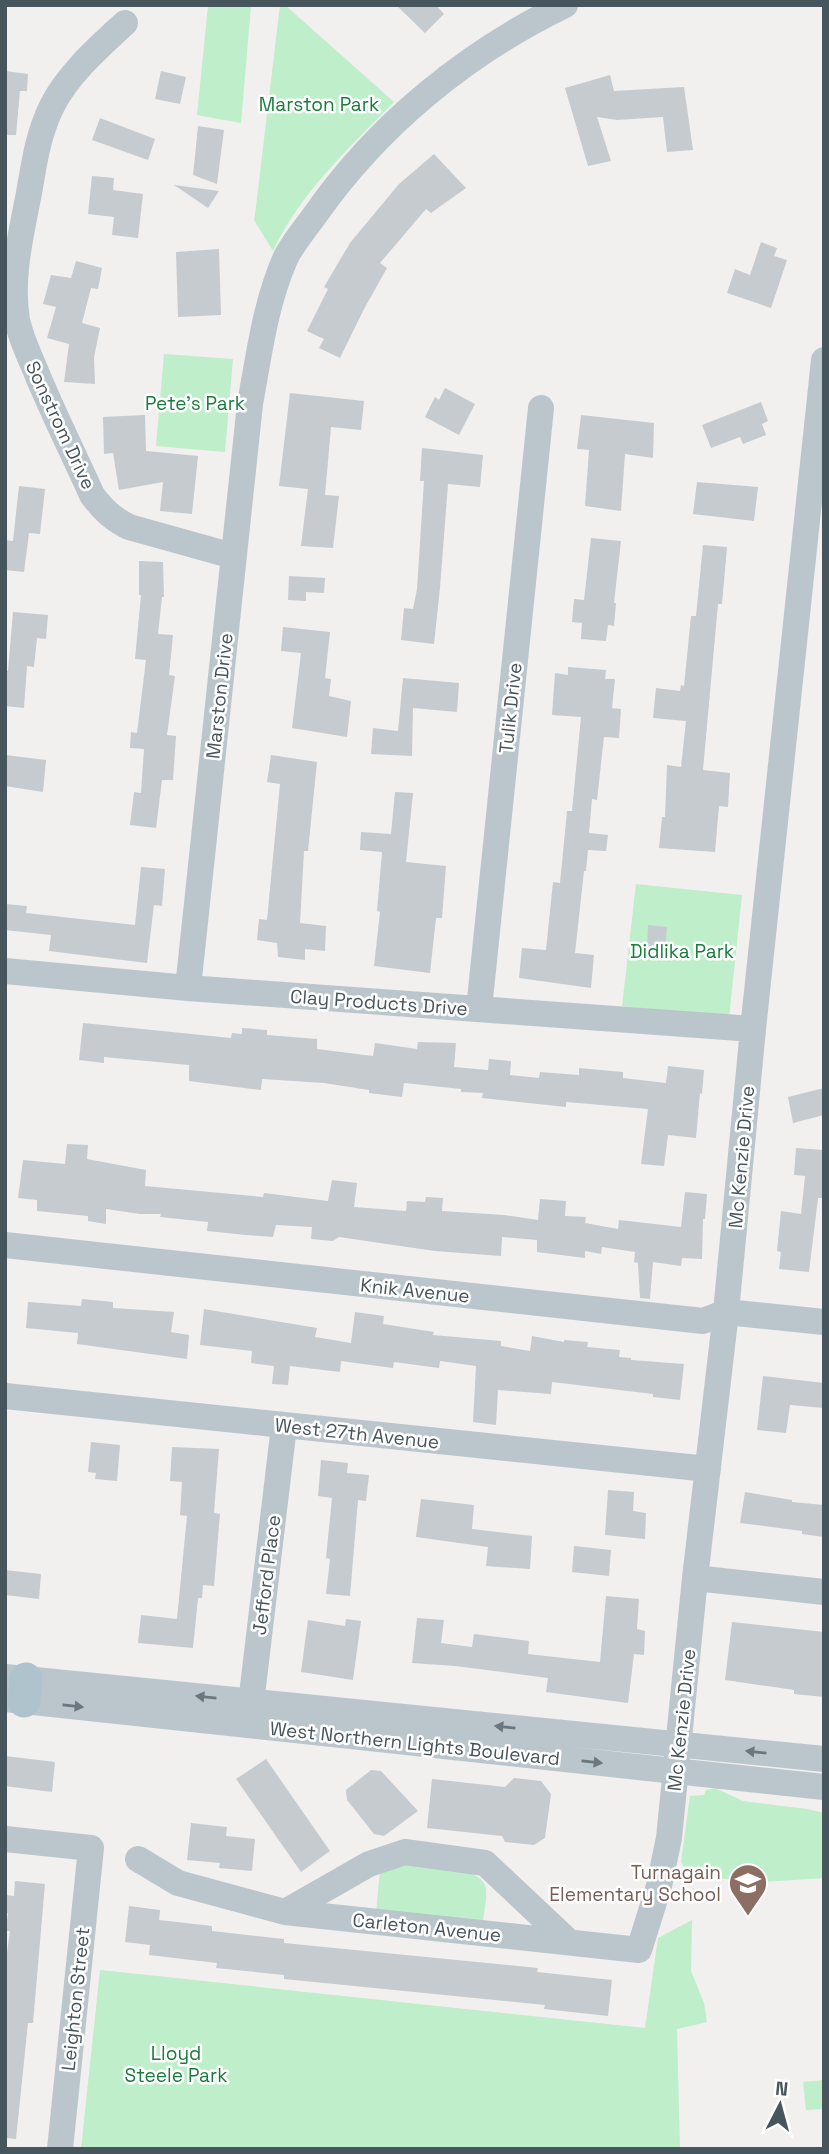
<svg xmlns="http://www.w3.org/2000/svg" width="829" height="2154" viewBox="0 0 829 2154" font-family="'Space Grotesk',sans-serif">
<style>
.green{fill:#beeeca}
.building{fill:#c6cbcf}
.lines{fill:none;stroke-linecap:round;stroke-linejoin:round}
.minor{stroke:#bbc6cc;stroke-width:26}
.major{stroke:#afc3cd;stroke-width:33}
.oneway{fill:#6a777e}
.labels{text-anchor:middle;stroke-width:5;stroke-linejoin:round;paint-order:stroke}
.park-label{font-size:19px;fill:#197c3c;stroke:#fff}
.street-label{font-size:19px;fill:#47555c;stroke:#fff}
.education-label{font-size:19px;fill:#785e54;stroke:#fff;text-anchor:end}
</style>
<rect width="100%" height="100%" fill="#f2efef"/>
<path class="green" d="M280,5H285L394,102C349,148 300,193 273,251L254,220L255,215Z
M208,6H251L241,123L197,115Z
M164,354L233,359L225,452L156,446Z
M636,884L742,895L729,1018L622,1006Z
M715,1788L743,1801L807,1809L824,1813V1878L760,1882L696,1876L687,1872L681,1862L690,1796L704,1795L706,1790Z
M407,1865C426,1867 483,1865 486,1889C487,1899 484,1912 483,1922L376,1913L380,1870Z
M692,1920L691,1971L704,2003L707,2022L677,2029L680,2149H81L100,1970L645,2028L658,1938Z
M824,2080V2109L806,2110L803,2082Z"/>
<path class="building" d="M396,5H436L444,14L425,33Z
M5,71L28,74L27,91H20L16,135H5Z
M161,71L186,77L180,104L155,99Z
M610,75L614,91L684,87L693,150L667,152L663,117L617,120L597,117L611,161L588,166L565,88Z
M100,118L155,139L148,160L92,140Z
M198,126L224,130L217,184L193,175Z
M434,154L466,188L431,213L426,209L380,263L387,268L364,309L340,358L319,348L324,339L307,331L328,289L324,287L350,243L399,184Z
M92,176L114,178L113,190L143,194L138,238L112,235L114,217L88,214Z
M174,185L219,191L208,208Z
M761,242L777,248L774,256L787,260L771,308L727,293L735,269L750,275Z
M219,249L221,315L178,317L176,252Z
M76,261L102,268L98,289L91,288L82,323L100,328L94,357L95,384L64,382L69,344L47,338L56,307L43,304L51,275L71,278Z
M445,388L475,404L459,435L425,417L435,397L439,400Z
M290,393L364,401L361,430L331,427L325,495L339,496L333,548L301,546L308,489L279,486Z
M761,402L768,421L762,424L766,435L743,444L740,437L711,448L702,425Z
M145,415L146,451L198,456L192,514L160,511L163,482L119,490L113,453L104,454L103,417Z
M581,415L654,423L653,458L625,454L621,511L585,506L589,450L577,449Z
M422,448L483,455L480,487L448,484L440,588L434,644L401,640L404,608L413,609L417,589L424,481H420Z
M697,482L758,487L754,521L693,514Z
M19,486L45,489L40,534L29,533L24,572L5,570V540L13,541Z
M591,538L621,541L614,603H616L614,626L608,625L606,641L581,639L582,623L572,622L574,599L584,600Z
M703,545L727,547L722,604H718L703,770L730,773L728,807L719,806L715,852L659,848L662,817H665L667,765L681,767L686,721L653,718L656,688L680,691L681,685L684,686L691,616H696Z
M139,561L163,562L164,597H162L158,634L173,635L169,675L175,676L167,735L176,736L173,780H162L156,828L130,825L134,792L141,793L144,749L130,748L131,732L137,733L146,660L135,659L141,595H139Z
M289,576L325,578L324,593L306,592V601L288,600Z
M13,612L48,615L46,639L37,638L34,667L27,666L24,708L5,706V671H8Z
M283,627L330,632L325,678L331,679L329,696L351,701L347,737L292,728L301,653L281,651Z
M568,667L606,670L605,679H615L612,708L621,709L619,738L604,737L597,800L592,799L589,833L608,835L606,851L588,850L586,871H584L575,953L594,955L591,988L519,978L522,948L546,950L553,882L560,883L567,811H572L581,717L552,715L555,673L568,675Z
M403,678L459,683L457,712L413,708L412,756L371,754L373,728L398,731Z
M5,755L46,760L43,792L5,786Z
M271,755L317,762L308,851H304L300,923L326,926L325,951L305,949V960L278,957L277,943L257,940L259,919L267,920L280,784L267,782Z
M395,792L413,793L406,862L446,866L442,918H436L430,973L374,966L380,912L377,911L382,852L360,850L361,832L391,834Z
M141,867L165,869L162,906L154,905L147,963L49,951L51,935L5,930V904L27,906L26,913L135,925Z
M648,925L667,927L665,951L647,950Z
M83,1023L231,1038L232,1033L242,1034V1028L267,1030V1035L317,1039V1049L373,1056L375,1043L417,1049L418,1042L456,1043L454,1067L488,1070L489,1059L511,1061L510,1075L539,1078L540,1072L579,1075V1068L623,1072V1078L666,1083L668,1066L704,1070L702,1094L700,1093L696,1138L668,1135L664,1166L641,1164L648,1109L566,1102V1107L519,1102L482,1098L483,1093L461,1092V1089L404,1083L402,1097L369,1093V1090L324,1083L262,1079L261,1090L189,1081V1065L104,1057V1063L79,1060Z
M824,1088V1115L793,1123L788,1097Z
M67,1144L88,1145L87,1159L146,1170L145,1186L263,1197L264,1193L328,1201L332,1180L357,1183L354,1207L406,1211L407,1201L425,1202L426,1197L443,1198L442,1211L504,1215L538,1220L540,1199L566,1201L565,1216L586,1217L585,1223L618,1229L619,1220L681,1227L685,1192L707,1194L705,1219H703L702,1259L682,1258L681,1266L653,1262L650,1299L640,1298L638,1263L634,1262L635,1252L602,1247L601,1254L585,1251V1258L537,1252V1240L502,1237L501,1256L435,1251L339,1237L333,1241L311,1239L312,1227L276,1225L273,1237L246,1235L207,1231L208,1222L160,1217L161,1214H140L106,1209V1224L88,1221V1216L37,1211V1200L18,1198L23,1160L65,1164Z
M796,1148L824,1150V1198H818L809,1272L779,1269L781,1252L777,1251L781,1211L801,1214L805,1176L794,1175Z
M82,1299L113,1302V1308L174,1312L171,1332L189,1335L187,1359L77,1344L78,1333L26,1328L28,1302L81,1306Z
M204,1309L317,1328L315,1337L351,1343L355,1312L384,1316L383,1324L434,1332L433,1335L501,1341V1346L530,1351L532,1336L564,1342V1340L588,1342L587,1347L620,1350L619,1357L631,1358V1360L684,1364L680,1400L653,1397V1394L552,1382L551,1394L498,1390L496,1425L473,1422L476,1366L440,1361L439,1368L394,1362L393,1368L341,1361L340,1372L290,1366L288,1385L272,1384L274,1366L251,1363L252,1351L200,1345Z
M763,1376L824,1383V1408L790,1405L786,1433L757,1430Z
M91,1442L120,1445L117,1481L95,1479L96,1473L88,1472Z
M172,1447L219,1449L214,1513L220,1514L214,1586L203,1585L202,1598H198L193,1648L138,1643L141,1615L177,1619L187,1516L180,1515L182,1482L170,1481Z
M321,1460L348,1463L347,1473L369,1475L366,1501L358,1500L350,1596L326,1594L330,1559L326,1558L332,1498L318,1496Z
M608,1490L634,1492L633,1511L646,1513L645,1539L605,1535Z
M745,1492L792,1500V1502L824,1505V1537L802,1534V1531L740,1523Z
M421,1499L474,1505L472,1529L532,1536L530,1569L486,1566L488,1547L416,1537Z
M574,1546L611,1550L609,1576L572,1572Z
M5,1570L41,1574L39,1599L5,1595Z
M606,1596L639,1599L637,1629L645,1631L644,1655L634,1654L628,1703L546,1692L548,1678L455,1666L412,1663L417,1618L444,1620L441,1643L472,1647L474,1634L529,1641L528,1654L600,1662Z
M346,1619L361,1621L353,1680L301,1672L308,1620L345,1626Z
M732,1622L824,1632V1697L794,1694V1690L725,1680Z
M5,1756L55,1762L52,1792L5,1786Z
M266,1759L330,1851L301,1872L236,1779Z
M371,1770L381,1771L418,1811L384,1836L374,1834L347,1800L346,1790Z
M514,1778L541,1781L551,1794L545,1838L534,1845L505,1842L502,1836L427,1828L432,1779L505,1787Z
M191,1823L227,1827L226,1836L255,1839L252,1871L219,1868L220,1863L187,1860Z
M15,1881L45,1884L33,2023H28L16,2139L5,2138V1967L10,1931H6L8,1913H5V1895L14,1896Z
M129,1906L160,1910L159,1920L212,1926V1931L284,1939V1943L538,1968L537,1972L612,1980L608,2016L544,2009L545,2005L284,1979V1975L216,1968L217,1963L149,1955L150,1945L125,1942Z"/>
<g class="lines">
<path class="minor" d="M125,23C99,47 68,74 52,106C38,134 34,164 29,193C21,234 10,278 17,320C21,339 30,357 37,374C54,415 74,455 92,495C103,510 113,519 129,527L233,556
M5,971L188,988L753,1029
M188,988L250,404C259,355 265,305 285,259C292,244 305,229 315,215C378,125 466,53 565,5
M479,1009L541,408
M5,1245L703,1321L726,1312L824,1322
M5,1396L708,1469
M695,1578L824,1592
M5,1677L824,1759
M5,1699L824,1787
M249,1720L284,1426
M5,1839L91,1848L60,2149
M138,1859L178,1883L285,1912L639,1950L659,1886L669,1838L695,1578L726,1312L753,1029L824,360
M285,1912L369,1864L405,1852L485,1863L569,1942"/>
<path class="major" d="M24,1701L26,1679"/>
</g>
<defs><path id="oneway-solid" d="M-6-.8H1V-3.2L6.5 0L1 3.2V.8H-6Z" transform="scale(1.75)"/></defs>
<g class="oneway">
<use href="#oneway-solid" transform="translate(206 1697) rotate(-174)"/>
<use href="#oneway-solid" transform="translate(73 1706) rotate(6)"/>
<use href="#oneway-solid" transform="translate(505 1727) rotate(-174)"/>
<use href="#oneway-solid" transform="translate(756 1752) rotate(-174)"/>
<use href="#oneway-solid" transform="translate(592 1762) rotate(6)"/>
</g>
<defs>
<g id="school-pin" transform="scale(2.0125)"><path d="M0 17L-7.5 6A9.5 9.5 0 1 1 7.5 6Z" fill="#8d6e63" stroke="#fff"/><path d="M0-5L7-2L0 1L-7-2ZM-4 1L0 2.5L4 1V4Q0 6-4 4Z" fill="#fff"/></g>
</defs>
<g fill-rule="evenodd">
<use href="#school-pin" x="748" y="1883"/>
</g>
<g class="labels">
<g class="park-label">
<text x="319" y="111">Marston Park</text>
<text x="195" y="410">Pete's Park</text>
<text x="682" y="958">Didlika Park</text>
<text x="176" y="2060">Lloyd<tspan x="176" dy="22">Steele Park</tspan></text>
</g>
<g class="street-label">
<text transform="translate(61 425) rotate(65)" y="7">Sonstrom Drive</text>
<text transform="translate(219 696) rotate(-84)" y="7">Marston Drive</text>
<text transform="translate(510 708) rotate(-84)" y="7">Tulik Drive</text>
<text transform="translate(379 1002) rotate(4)" y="7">Clay Products Drive</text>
<text transform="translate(741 1157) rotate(-85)" y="7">Mc Kenzie Drive</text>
<text transform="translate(415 1290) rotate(6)" y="7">Knik Avenue</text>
<text transform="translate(357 1433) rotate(6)" y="7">West 27th Avenue</text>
<text transform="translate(266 1575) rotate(-83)" y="7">Jefford Place</text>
<text transform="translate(681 1720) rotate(-84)" y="7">Mc Kenzie Drive</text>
<text transform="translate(415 1743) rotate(6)" y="7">West Northern Lights Boulevard</text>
<text transform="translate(427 1927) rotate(6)" y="7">Carleton Avenue</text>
<text transform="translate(75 1999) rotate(-84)" y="7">Leighton Street</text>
</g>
<g class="education-label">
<text x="721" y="1879">Turnagain<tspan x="721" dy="22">Elementary School</tspan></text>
</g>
</g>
<rect width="829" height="2154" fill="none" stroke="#47555c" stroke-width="14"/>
<g transform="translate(780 2105) rotate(6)" stroke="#ffffff" stroke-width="5" paint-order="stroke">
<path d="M0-5L12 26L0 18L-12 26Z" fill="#47555c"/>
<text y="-10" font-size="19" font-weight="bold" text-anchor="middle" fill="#47555c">N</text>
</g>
</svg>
